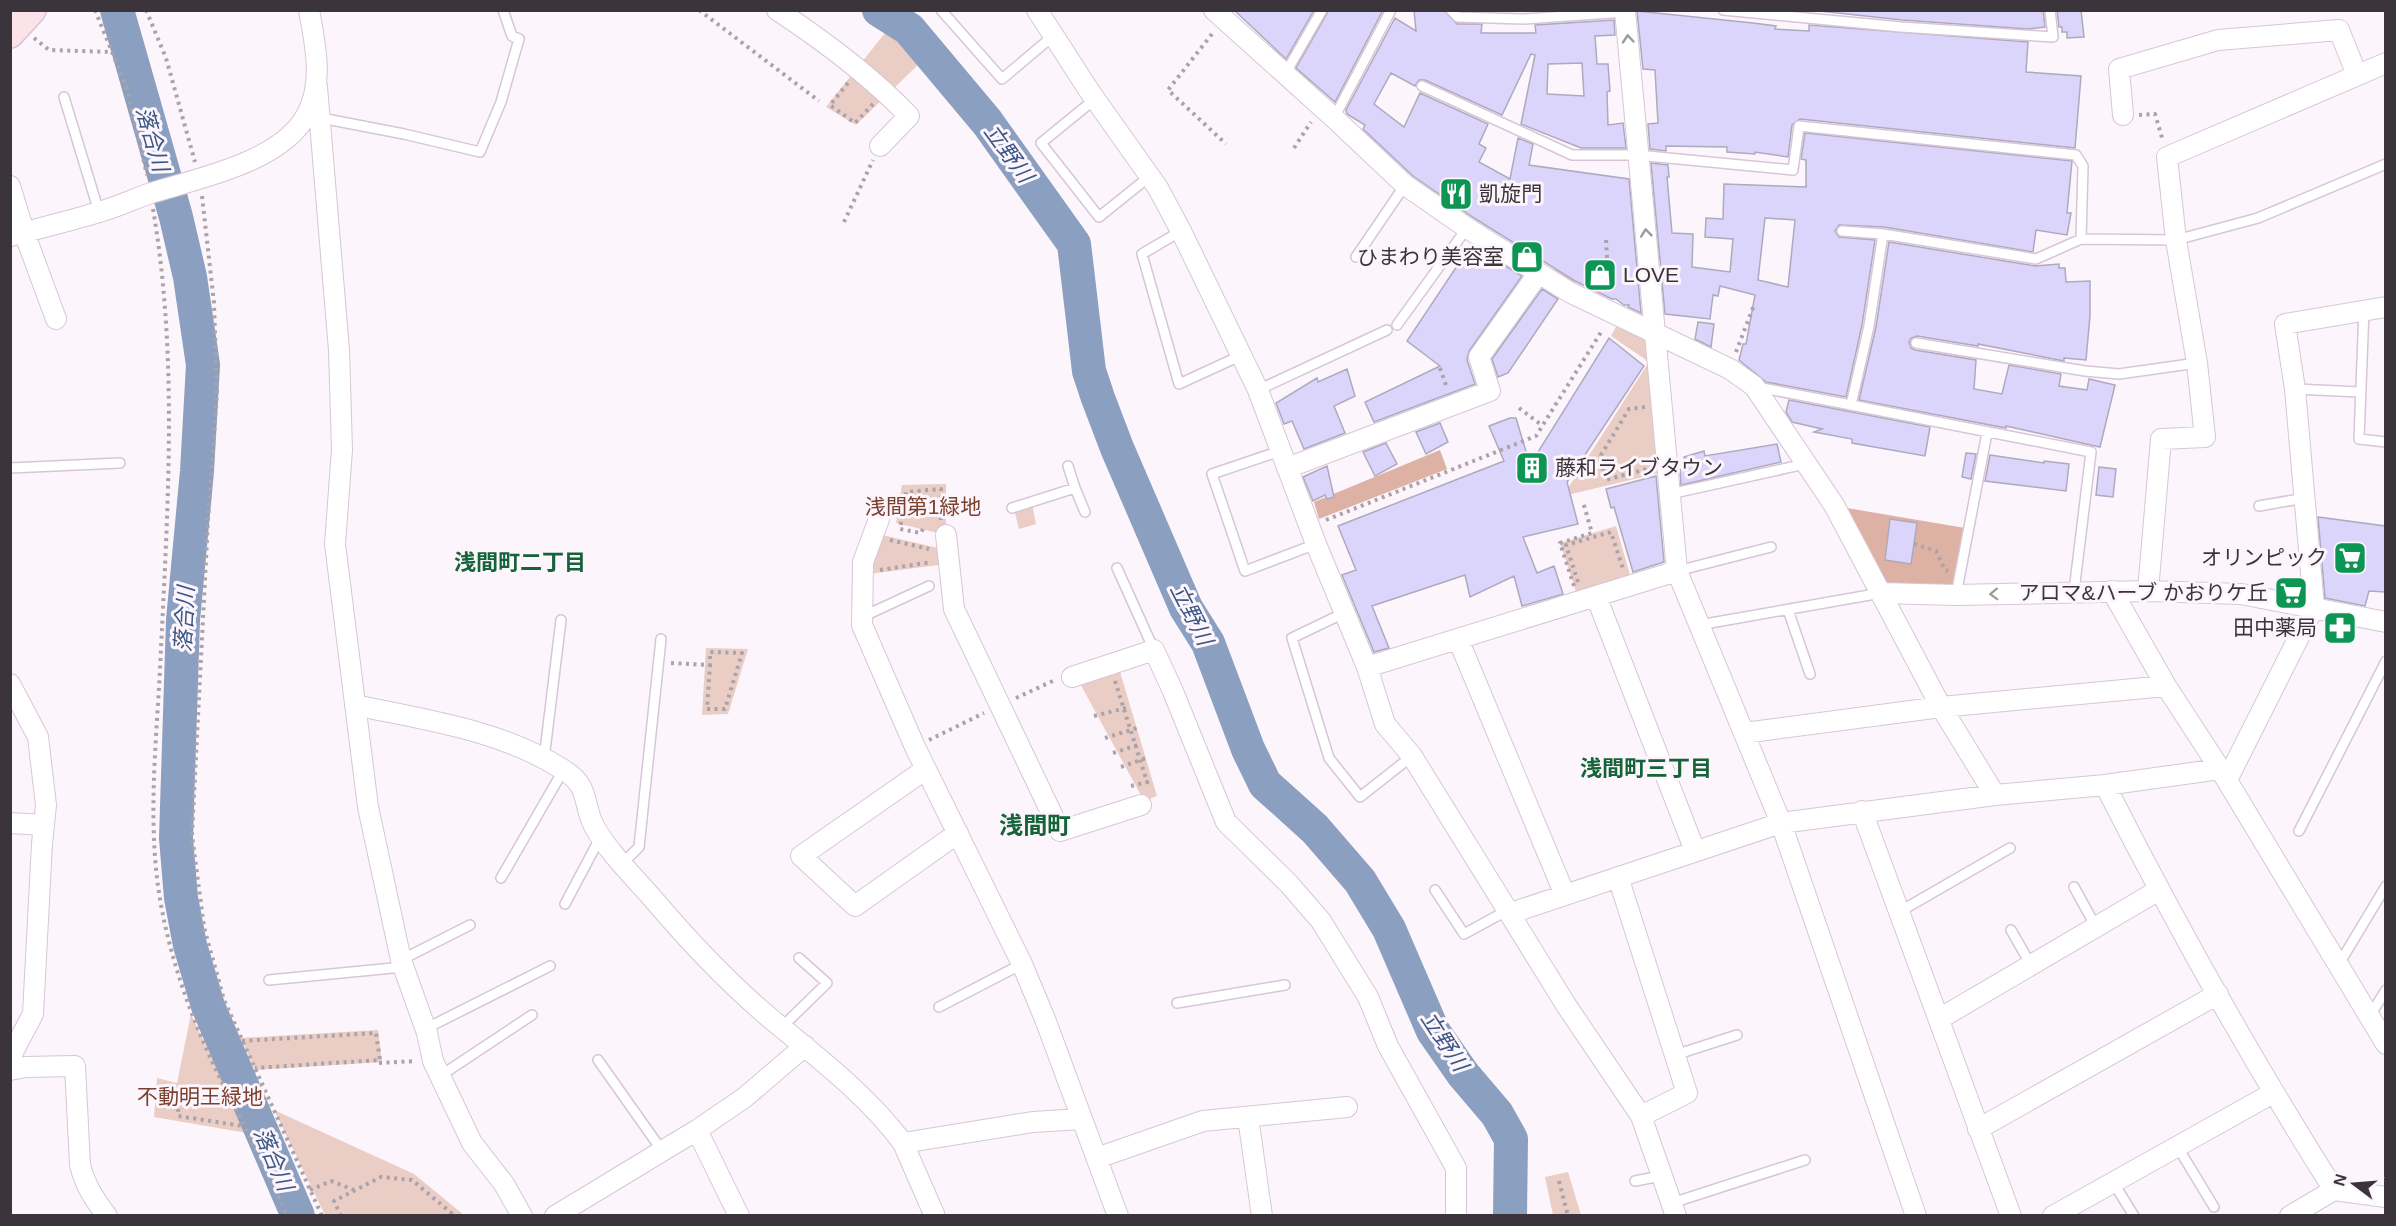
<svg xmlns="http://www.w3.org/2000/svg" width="2396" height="1226" viewBox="0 0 2396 1226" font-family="Arial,'Noto Sans JP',sans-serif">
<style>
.green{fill:#eacdc4}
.forest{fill:#ddb2a5}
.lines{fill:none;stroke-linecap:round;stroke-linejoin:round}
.river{stroke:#8b9fc0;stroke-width:34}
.building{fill:#dcd5fb;stroke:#ada9be;stroke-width:1.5;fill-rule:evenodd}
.lane-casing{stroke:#d8c6d7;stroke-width:12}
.street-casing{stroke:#d8c6d7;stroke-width:22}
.secondary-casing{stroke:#d8c6d7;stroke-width:30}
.path{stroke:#aba3aa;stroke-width:4;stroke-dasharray:3 4.5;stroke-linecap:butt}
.lane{stroke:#fff;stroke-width:9}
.street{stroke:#fff;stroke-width:20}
.secondary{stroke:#fce3e9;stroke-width:27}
.oneway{stroke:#9d9a9c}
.labels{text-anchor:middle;stroke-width:6;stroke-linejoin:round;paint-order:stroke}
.poi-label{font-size:21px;fill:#3b343a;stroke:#fdf5fc;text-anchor:end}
.park-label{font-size:21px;fill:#79412f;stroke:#fdf5fc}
.water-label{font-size:22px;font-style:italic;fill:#3a5785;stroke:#fdf5fc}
.neighbourhood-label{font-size:22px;font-weight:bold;fill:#156339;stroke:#fdf5fc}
.quarter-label{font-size:24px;font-weight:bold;fill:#156339;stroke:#fdf5fc}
</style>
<rect width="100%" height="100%" fill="#fdf5fc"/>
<path class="green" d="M889,28L923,60L856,125L826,107Z
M1560,258L1579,266L1573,292L1656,333L1668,471L1563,496L1649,362L1611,336L1619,321L1549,277Z
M946,484V535L896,523L902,485Z
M1032,504L1036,524L1019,529L1014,509Z
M1616,526L1632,582L1578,598L1560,543Z
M878,534L938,548L939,565L868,574Z
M706,648L748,649L728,714L702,715Z
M1118,665L1157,796L1144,801L1077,678Z
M191,1014L247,1133L154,1117L157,1078L177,1083Z
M378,1030L382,1062L255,1070L241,1038Z
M274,1110L414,1174L464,1215H325Z
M1568,1172L1581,1215H1553L1545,1177Z"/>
<path class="forest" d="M1440,450L1447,469L1319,519L1314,502Z
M1841,507L1965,528L1952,591L1886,587Z"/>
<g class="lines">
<path class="river" d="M117,10L176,217L190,277L203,365L197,471L183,620L176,838L181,898L190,945L208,1006L298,1216
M879,10L909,29L987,122L1074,244L1089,371L1098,398L1117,448L1186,608L1208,643L1248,749L1265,784L1315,829L1360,881L1389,929L1433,1031L1463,1074L1497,1114L1511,1139L1510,1216"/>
</g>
<path class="building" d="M1234,10H1314L1286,59Z
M1329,10H1383L1335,102L1296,68Z
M1414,10H1444L1457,24H1482L1481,33H1536L1535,25L1614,20L1615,35L1595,36L1597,64H1608L1610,91L1607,92L1608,125L1623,123L1626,148H1581L1521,124L1535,55L1531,54L1502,115L1425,80H1419L1415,86L1391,73L1374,104L1404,127L1420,93L1488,124L1479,144L1486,148L1479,162L1510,179L1518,138L1533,144L1529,165L1629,179L1641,313L1628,307L1629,305H1624L1616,299H1612L1575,281L1474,218L1413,176L1363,129L1365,125L1347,114L1346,110L1395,18L1416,31ZM1582,63L1584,96L1547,94L1548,64Z
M1810,10H2043L2045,27L2028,29L1902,20Z
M2057,10H2081L2084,37L2067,38V32H2062V27H2059Z
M1637,11L1753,23L1776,26L1775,29L1809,31V25L2028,42L2026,72L2081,76L2075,148L1800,119L1792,125L1788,157L1755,152V154L1727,152V147L1666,146V151L1650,149L1648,124L1658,123L1655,70L1643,69Z
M1805,133L2072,161L2067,213H2071L2067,235L2036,230L2033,252L1884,227L1839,225L1835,231L1839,237L1875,240L1862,325L1846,397L1766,382L1739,360L1743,344H1746L1755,295L1720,286L1718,296L1713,295L1710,319L1665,314L1651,163L1668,165L1669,177H1667L1672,233L1693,234L1692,267L1730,272L1733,239L1705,237L1706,218L1723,219L1724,184L1806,187V160L1801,159ZM1765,218L1795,220L1788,287L1758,280Z
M1889,242L2035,266L2059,264V268H2065L2066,282L2090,281V316L2086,360L2064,358V361L1978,344V346L1917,336L1911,338L1909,342L1911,348L1915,350L1976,360L1974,389L2002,394L2009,365L2061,374L2059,386L2087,390L2089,379L2115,385L2100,447L2006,426V428L1859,400L1876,327Z
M1471,245L1522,276L1469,351L1467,360L1475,384L1374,422L1365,402L1440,366L1407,341Z
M1542,289L1558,299L1508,373L1498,377L1492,359Z
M1698,322L1714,324L1711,347L1695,339Z
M1609,338L1644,366L1567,482L1578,524L1523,537L1537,573L1554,566L1563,594L1522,606L1514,576L1470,597L1465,575L1372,606L1389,648L1374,652L1342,575L1356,570L1338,526L1504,461L1489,426L1510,418H1516L1530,465Z
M1347,369L1355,396L1334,406L1345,433L1304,449L1292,421L1284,424L1276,403L1317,378L1318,382Z
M1789,400L1930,427L1925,456L1852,443V439L1814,432L1822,429L1792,422L1786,412Z
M1440,423L1448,442L1426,454L1416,432Z
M1386,443L1397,464L1375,476L1363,452Z
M1777,444L1781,462L1681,485L1680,470L1686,469L1684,457L1704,451L1705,456Z
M1966,453L1976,454L1971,479L1962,477Z
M1990,455L2044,463V461L2069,464L2066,491L1985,481Z
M1327,466L1334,497L1327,499L1325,495L1313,501L1303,477Z
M2099,467L2116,469L2113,497L2096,495Z
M1656,476L1664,562L1633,572L1614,507L1611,508L1606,489Z
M2318,517L2385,526V592L2369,591L2365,606L2325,598Z
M1890,519L1917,523L1911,564L1885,560Z"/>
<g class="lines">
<g class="lane-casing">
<path id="lane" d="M941,10L1002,79L1053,36
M1451,10L1458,17L1523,19L1625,12
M1723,10L1901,27L2053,37L2050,10
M1285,74L1322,10
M1422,86L1572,155H1637L1793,170L1799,126L2076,155L2083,166L2081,239
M64,97L99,212
M1095,99L1041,143L1099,217L1150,176
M321,118L404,134L480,152L501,102L519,39L512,36L503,10
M1334,118L1391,10
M1181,231L1142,254L1179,384L1242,355
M1842,231L1883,234
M1356,257L1405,185
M2364,309L2359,439L2386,442
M1397,325L1467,228
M1916,343L2085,371L2119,374L2197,363
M1757,387L1851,405L1869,326L1883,234L2036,259L2081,239L2176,240L2258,218L2386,164
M2295,389L2360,392
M1258,390L1387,330
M1851,405L2091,452L2074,591
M1280,451L1212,474L1245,571L1316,544
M10,468L120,463
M1075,488L1085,512
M1670,494L1805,464
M2259,506L2305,498
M1012,508L1075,488L1068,466
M1117,568L1154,650
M1677,571L1771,547
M1956,595L1987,433
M1788,610L1810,674
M1344,613L1292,638L1329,758L1360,797L1412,756
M862,617L929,586
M1699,625L1881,593
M544,759L561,620
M2299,831L2386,661
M623,863L639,847L661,639
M501,878L564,769
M2074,887L2096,927
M1435,890L1464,934L1508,910
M565,904L600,838
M1899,912L2010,848
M2011,930L2031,965
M401,960L470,925
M2339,964L2386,886
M269,980L403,967
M1177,1003L1285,985
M939,1007L1022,964
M2369,1017L2386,990
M781,1028L827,983L799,958
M425,1029L550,966
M1675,1055L1737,1035
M598,1060L663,1152
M440,1076L532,1015
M2177,1146L2214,1207
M1635,1181L1661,1176
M2113,1182L2134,1216
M1672,1203L1805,1160"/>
</g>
<g class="street-casing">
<path id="street" d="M777,10C824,41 870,75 909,116L880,146
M1037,10L1090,92L1158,188L1181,231L1258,390L1316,544L1367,667L1385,724L1412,756L1566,1005L1641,1116L1676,1216
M1214,10L1334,118L1405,185L1467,228L1569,292L1730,369L1754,386L1834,505L1941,707L1995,795
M1625,10L1677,571L1781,823L1916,1216
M317,87L339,350L342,450L335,544L368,807L401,960L427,1033L433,1061L472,1143L504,1184L522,1216
M2123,115L2119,69L2218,40L2339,30L2357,75
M10,186L24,232L56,319
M10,236C40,228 70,221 99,212C117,207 134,199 151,193C199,178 282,162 307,114C324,83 315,43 309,10
M1287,468L1490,391L1479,357L1538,274
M879,519L863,562L862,625L915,747L1022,964L1045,1019L1118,1216
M946,535L954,609L1060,831L1141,805
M2112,591L2166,686L2220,769L2386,1044
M2148,591L2161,439L2205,437L2197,363L2176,240L2167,157L2386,63
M1881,593L1956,595L2148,591L2241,594L2386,622
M1596,596L1695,851
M1458,639L1565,895
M1367,667L1677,571
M1072,677L1154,650L1172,689L1226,822L1289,884L1321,921L1368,997L1388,1046L1456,1168V1216
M10,684L38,737L46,805L42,844L33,1014L15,1048L10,1060
M355,705C425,720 501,730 562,769C591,786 582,803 594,826C608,852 635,878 654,900C693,946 735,990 782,1028C826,1064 869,1098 903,1143L1033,1122L1082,1119
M1744,733L1941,707L2166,686
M926,769L801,856L855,906L958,833
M2227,780L2314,607L2295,389L2285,324L2386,307
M2105,785C2175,923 2251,1059 2334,1190
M1862,811L2011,1216
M10,823L44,825
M1618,877L1687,1093L1641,1116
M1511,913L1781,823L1995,795L2105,785L2220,769
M1939,1019L2159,890
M10,1070L25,1067L75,1066L80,1165C85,1185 94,1199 107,1216
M1248,1117L1262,1216
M1978,1129L2218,994
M697,1130L739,1216
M903,1143L934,1214L932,1216
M1097,1158L1203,1121L1347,1107
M555,1216L697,1130L744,1098L805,1046
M2053,1216L2273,1093
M2290,1216L2334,1190L2386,1197"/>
</g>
<g class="secondary-casing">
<path id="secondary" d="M10,34L32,10"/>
</g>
<path class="path" d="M95,10L127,89L147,175
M146,10L166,58L195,162
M699,10L819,101
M1212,34L1168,90L1226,144
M34,38L49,50L112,52
M848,83L830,105L855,123L873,104
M2139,115L2155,114L2163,141
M1294,148L1311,122
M202,196L214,303L217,393L208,520L192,835L204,927L224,1000L322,1216
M153,209C179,361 167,517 160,670C156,744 148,820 159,893C170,963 196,1032 228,1094C248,1134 270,1174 287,1216
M844,222L873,160
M1606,240L1609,291
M1736,352L1754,305
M1440,368L1447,388
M1645,407L1629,409L1601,455L1605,480L1651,468
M1519,408L1543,426
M1326,520L1536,436L1603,329
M923,529L921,533L900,529L906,492L941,489V520
M890,540L929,549
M1914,544L1936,551L1945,570L1948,571
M880,570L932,562
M1578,582L1566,545L1611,532L1623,569
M1574,586L1560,543L1592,533L1583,502
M671,663L710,665V652L742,653L725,709H707L710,665
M1115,681L1149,788
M1016,698L1055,680
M1094,716L1130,707
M1105,738L1137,728
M929,740L984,713
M1113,753L1141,744
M1121,767L1146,758
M1131,786L1152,781
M242,1041L376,1033L380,1060L255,1068
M379,1063L416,1061
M168,1095L170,1081
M233,1105L179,1090L178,1116L243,1126
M1559,1181L1568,1216
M310,1190L331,1181L354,1190
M341,1216L334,1201L381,1177L412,1180L455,1216"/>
<use href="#lane" class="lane"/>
<use href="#street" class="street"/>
<use href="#secondary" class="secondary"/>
</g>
<defs><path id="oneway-chevron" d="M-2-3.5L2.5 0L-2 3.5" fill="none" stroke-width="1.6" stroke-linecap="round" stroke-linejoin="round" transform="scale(1.5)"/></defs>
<g class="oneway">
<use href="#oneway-chevron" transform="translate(1628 39) rotate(-95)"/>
<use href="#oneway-chevron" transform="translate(1646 233) rotate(-96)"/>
<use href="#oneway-chevron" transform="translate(1994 594) rotate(178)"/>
</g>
<defs>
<g id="restaurant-square" transform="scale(1.725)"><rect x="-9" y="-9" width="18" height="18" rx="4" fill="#0d9554" stroke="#fdf5fc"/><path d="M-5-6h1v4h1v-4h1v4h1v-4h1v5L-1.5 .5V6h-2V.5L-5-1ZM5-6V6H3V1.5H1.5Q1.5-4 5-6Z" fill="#fff"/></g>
<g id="shop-square" transform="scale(1.725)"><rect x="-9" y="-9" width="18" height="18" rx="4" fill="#0d9554" stroke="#fdf5fc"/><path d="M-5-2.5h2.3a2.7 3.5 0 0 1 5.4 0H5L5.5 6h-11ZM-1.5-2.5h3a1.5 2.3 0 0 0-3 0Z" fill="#fff"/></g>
<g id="building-square" transform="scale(1.725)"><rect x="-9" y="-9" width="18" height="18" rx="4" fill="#0d9554" stroke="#fdf5fc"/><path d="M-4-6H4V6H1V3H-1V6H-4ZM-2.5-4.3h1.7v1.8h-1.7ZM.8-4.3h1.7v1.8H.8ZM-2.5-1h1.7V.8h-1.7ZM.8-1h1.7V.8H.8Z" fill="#fff"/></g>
<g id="supermarket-square" transform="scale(1.725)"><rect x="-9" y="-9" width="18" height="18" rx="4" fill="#0d9554" stroke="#fdf5fc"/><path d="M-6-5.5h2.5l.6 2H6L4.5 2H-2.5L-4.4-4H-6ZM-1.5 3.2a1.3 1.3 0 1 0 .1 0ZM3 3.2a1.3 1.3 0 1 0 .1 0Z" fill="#fff"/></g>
<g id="pharmacy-square" transform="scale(1.725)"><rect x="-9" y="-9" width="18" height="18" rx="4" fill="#0d9554" stroke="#fdf5fc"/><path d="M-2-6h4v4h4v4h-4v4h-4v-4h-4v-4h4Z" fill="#fff"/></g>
</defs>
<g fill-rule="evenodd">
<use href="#restaurant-square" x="1456" y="194"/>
<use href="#shop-square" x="1527" y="257"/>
<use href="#shop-square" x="1600" y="275"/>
<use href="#building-square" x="1532" y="468"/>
<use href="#supermarket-square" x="2350" y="558"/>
<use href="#supermarket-square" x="2291" y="593"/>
<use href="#pharmacy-square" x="2340" y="628"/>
</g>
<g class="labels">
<g class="poi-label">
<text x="1479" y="201" text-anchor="start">凱旋門</text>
<text x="1504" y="264">ひまわり美容室</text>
<text x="1623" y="282" text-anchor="start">LOVE</text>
<text x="1555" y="475" text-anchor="start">藤和ライブタウン</text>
<text x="2327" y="565">オリンピック</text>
<text x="2268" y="600">アロマ&amp;ハーブ かおりケ丘</text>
<text x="2317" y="635">田中薬局</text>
</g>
<g class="park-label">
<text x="923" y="514">浅間第1緑地</text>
<text x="200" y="1104">不動明王緑地</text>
</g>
<g class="water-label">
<text transform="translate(153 139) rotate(74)" y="8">落合川</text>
<text transform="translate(1009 153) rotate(54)" y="8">立野川</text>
<text transform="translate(1192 614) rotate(63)" y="8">立野川</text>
<text transform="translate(184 619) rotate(-87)" y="8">落合川</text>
<text transform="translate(1445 1041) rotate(57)" y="8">立野川</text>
<text transform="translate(274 1159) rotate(67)" y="8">落合川</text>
</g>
<g class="neighbourhood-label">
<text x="520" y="570">浅間町二丁目</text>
<text x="1646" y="776">浅間町三丁目</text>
</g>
<g class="quarter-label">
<text x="1035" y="834">浅間町</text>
</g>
</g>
<rect width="2396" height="1226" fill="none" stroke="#3b343a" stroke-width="24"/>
<g transform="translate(2354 1184) rotate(286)" stroke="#fdf5fc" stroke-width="4.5" paint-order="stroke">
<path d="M0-4.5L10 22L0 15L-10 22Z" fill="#3b343a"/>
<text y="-9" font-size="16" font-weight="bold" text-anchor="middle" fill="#3b343a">N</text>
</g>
</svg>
